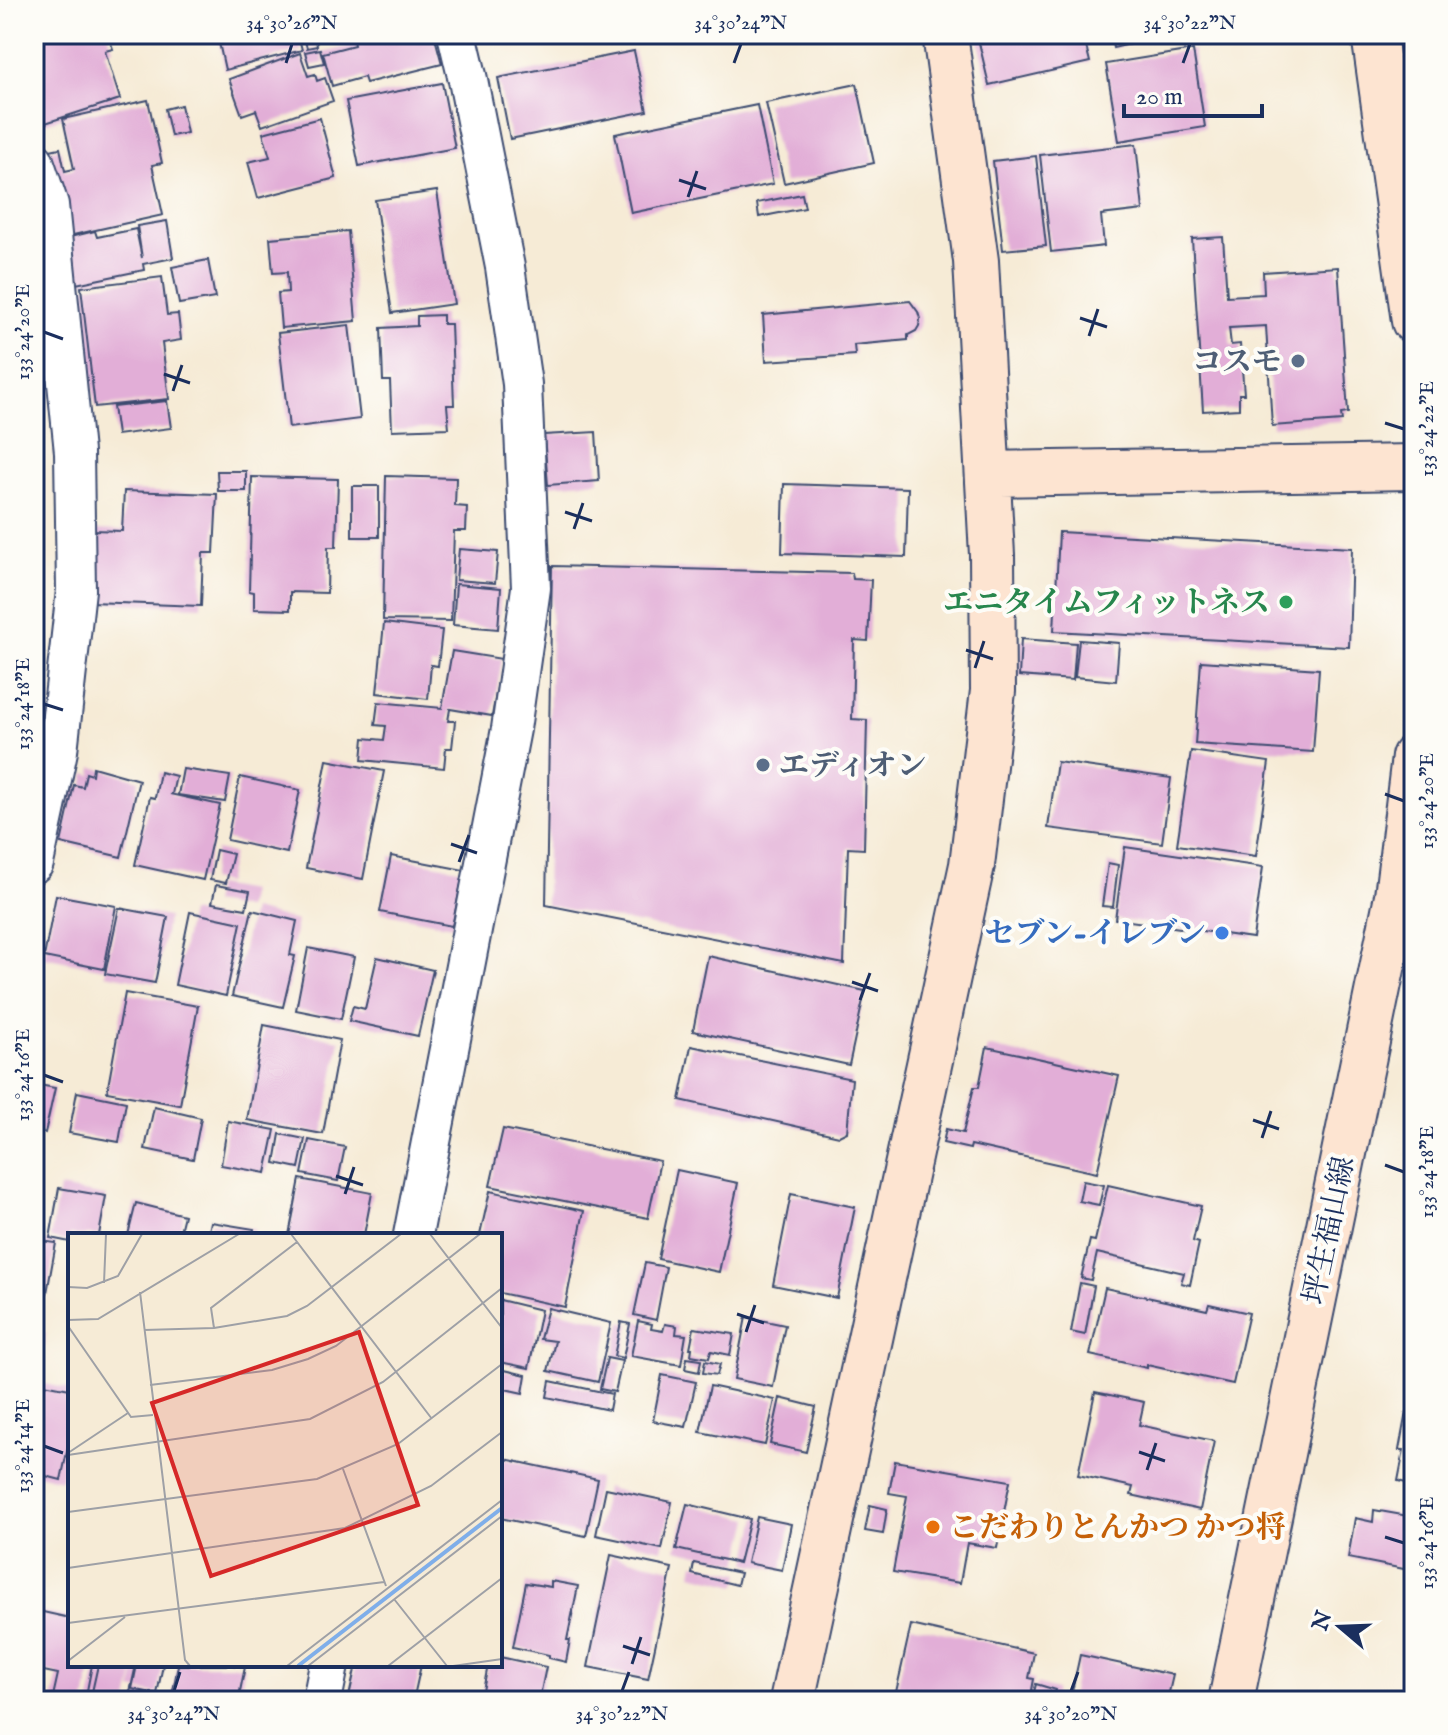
<svg xmlns="http://www.w3.org/2000/svg" width="1448" height="1735" viewBox="0 0 1448 1735" font-family="'IM FELL English','Noto Serif JP',serif">
<style>
.building{fill:#e2aed7}
.lines{fill:none;stroke-linecap:round;stroke-linejoin:round}
.street-casing{stroke:#3c4b70;stroke-width:42}
.secondary-casing{stroke:#3c4b70;stroke-width:48}
.street{stroke:#fff;stroke-width:38}
.secondary{stroke:#fde4d1;stroke-width:44}
.ticks{fill:none;stroke:#1b2f5e;stroke-width:3}
.service-dot{fill:#5c6f8a;stroke:#fdfcf7;stroke-width:3}
.leisure-dot{fill:#2e9e5b;stroke:#fdfcf7;stroke-width:3}
.shop-dot{fill:#3f7fe0;stroke:#fdfcf7;stroke-width:3}
.food-dot{fill:#e8710a;stroke:#fdfcf7;stroke-width:3}
.labels{text-anchor:middle;stroke-width:8;stroke-linejoin:round;paint-order:stroke}
.service-label{font-size:30px;font-weight:bold;fill:#4e5e75;stroke:#fdfcf7;text-anchor:end}
.leisure-label{font-size:30px;font-weight:bold;fill:#27864d;stroke:#fdfcf7;text-anchor:end}
.shop-label{font-size:30px;font-weight:bold;fill:#366cbe;stroke:#fdfcf7;text-anchor:end}
.street-label{font-size:30px;fill:#1b2f5e;stroke:#fdfcf7}
.food-label{font-size:30px;font-weight:bold;fill:#c56008;stroke:#fdfcf7;text-anchor:start}
.inset-river{fill:none;stroke:#7faee9;stroke-width:4}
.inset-road{fill:none;stroke:#9ea0a6;stroke-width:2}
.view{fill:#d62828;fill-opacity:0.15;stroke:#d62828;stroke-width:4}
.inset-edge{fill:none;stroke:#1b2f5e;stroke-width:4}
.neatline{fill:none;stroke:#1b2f5e;stroke-width:3}
.ticks-label{font-size:20px;text-anchor:middle;fill:#1b2f5e}
</style>
<rect width="100%" height="100%" fill="#fdfcf7"/>
<filter id="ink" filterUnits="userSpaceOnUse"><feTurbulence type="fractalNoise" baseFrequency=".0125" numOctaves="2"/><feDisplacementMap in="SourceGraphic" scale="16" xChannelSelector="R" yChannelSelector="G"/><feConvolveMatrix kernelMatrix="1 2 1 2 8 2 1 2 1" color-interpolation-filters="sRGB"/></filter>
<filter id="wash" filterUnits="userSpaceOnUse"><feTurbulence type="fractalNoise" baseFrequency=".006" numOctaves="4" result="noise"/><feDisplacementMap in="SourceGraphic" scale="32" xChannelSelector="R" yChannelSelector="G"/><feGaussianBlur stdDeviation="1.8" result="paint"/><feColorMatrix in="noise" values="0 0 0 0 0 0 0 0 0 0 0 0 0 0 0 0 0 1.4 0 .05"/><feComposite in="paint" operator="in"/></filter>
<g filter="url(#wash)">
<rect width="100%" height="100%" fill="#f6ebd6"/>
<g id="blocks">
<path class="building" d="M34,34H108L113,49L105,51L120,99L36,126L34,119Z
M233,34H298L302,50L225,70L218,38Z
M352,34H434L442,64L366,83L364,77L332,86L323,53L354,45Z
M977,34H1083L1090,62L989,85Z
M1110,34H1169V35L1113,48Z
M315,35L317,46L307,48L304,37Z
M320,49L324,63L309,66L305,52Z
M1193,50L1205,127L1119,141L1106,64Z
M634,51L647,111L510,139L498,78Z
M300,53L308,76L315,74L317,81L325,78L333,101L262,126L256,110L242,115L229,79Z
M442,83L455,148L359,166L346,101Z
M857,84L874,163L784,183L766,103Z
M148,100L162,163L152,165L163,215L64,237L45,151L60,148L65,171L74,169L63,119Z
M181,105L187,133L171,136L165,109Z
M757,105L773,184L631,213L615,134Z
M320,118L336,178L258,198L248,162L270,157L263,133Z
M1136,144L1143,210L1101,215L1104,246L1051,252L1040,155Z
M1036,156L1046,246L1003,250L993,161Z
M437,191L454,304L392,313L375,200Z
M802,194L805,208L759,217L757,203Z
M167,221L173,258L143,264L144,270L71,285L70,237L95,231L97,237L136,229L142,258L137,226Z
M348,231L356,321L281,328L278,293L288,292L287,272L273,273L270,238Z
M1223,237L1227,296L1264,294L1263,272L1338,267L1348,413L1341,414L1342,421L1272,426L1266,326L1229,328L1231,345L1240,344L1244,394H1239V409L1203,411L1192,239Z
M208,260L215,298L179,304L172,267Z
M162,277L167,315L178,314L181,340L162,343L169,399L95,407L81,287Z
M910,301L918,312L920,319L919,326L916,331L908,335V340L854,345L855,355L766,361L763,315Z
M443,315V324H451L454,405H447L449,428L392,430L390,381H383L381,328L417,326V316Z
M349,325L360,419L289,428L278,333Z
M167,401L171,428L117,435L113,407Z
M596,432L599,481L548,485L544,435Z
M217,471H246V491H218Z
M386,476L456,478L455,506L467,507L466,531H454L451,621L383,620Z
M252,477L338,479L336,547H328L327,593L290,592V610L254,609V592L249,591Z
M784,484L908,488L906,557L782,553Z
M352,486H379V537H352Z
M124,491L217,494L214,553H203L201,606L91,602L93,530L122,531Z
M1059,532L1352,548L1349,647L1054,631Z
M459,549L498,552L495,583L456,580Z
M552,566L852,573L853,579L871,580L868,641L854,640L852,719L867,720L864,849L848,848L844,964L546,905Z
M456,584L501,588L498,629L453,625Z
M384,623L442,630L438,666L431,665L428,699L377,693Z
M1021,639L1076,643L1073,680L1019,676Z
M1079,640L1119,643L1116,681L1075,677Z
M452,651L502,659L492,716L450,709L448,721H455L452,748H446L444,768L362,760L364,738L384,740L386,726L375,725L378,702L442,708Z
M1201,661L1319,669L1313,752L1195,744Z
M1191,751L1269,762L1256,856L1177,845Z
M327,760L384,771L363,879L306,868Z
M1057,762L1171,778L1162,843L1048,828Z
M93,767L139,780L121,857L61,843L74,785L83,787L86,773L92,775Z
M183,769L230,776L225,802L178,795Z
M160,772L176,776L172,794H170L220,805L203,880L135,865L150,797L155,798Z
M240,777L300,790L287,853L227,840Z
M1125,847L1263,867L1253,938L1115,919Z
M216,850L233,854L226,883L210,880Z
M391,856L464,870L452,926L380,912Z
M1108,863L1118,865L1113,907L1102,906Z
M216,885L250,891L246,909L212,903Z
M56,895L116,906L104,969L44,957Z
M119,908L168,917L155,983L105,974Z
M252,910L297,921L290,955L295,956L283,1007L232,996Z
M190,912L241,923L226,996L175,985Z
M308,948L354,957L341,1019L296,1010Z
M708,956L865,991L849,1065L693,1031Z
M377,957L433,970L418,1036L349,1021L353,1006L365,1009Z
M125,993L198,1006L180,1105L107,1092Z
M264,1025L340,1040L323,1134L247,1120Z
M691,1046L852,1079L847,1132L839,1136L680,1100Z
M987,1047L1119,1076L1097,1173L971,1145L970,1149L943,1143L946,1129L963,1133L974,1087H979Z
M34,1084L55,1088L45,1133L34,1130Z
M77,1092L126,1102L119,1142L69,1133Z
M154,1107L201,1118L193,1159L145,1149Z
M228,1121L275,1130L266,1173L221,1165Z
M503,1129L660,1161L648,1218L490,1186Z
M280,1134L305,1139L299,1168L275,1163Z
M309,1140L345,1147L338,1181L302,1174Z
M677,1170L738,1183L719,1272L658,1259Z
M300,1179L372,1193L364,1235H289Z
M1083,1181L1104,1185L1099,1205L1079,1201Z
M1108,1185L1201,1206L1193,1241L1199,1243L1190,1285L1181,1283L1184,1273L1097,1253L1091,1280L1081,1278L1090,1240L1095,1241Z
M59,1188L106,1196L99,1235H70V1242L50,1238Z
M490,1191L584,1211L565,1307L500,1293V1235H480Z
M791,1194L855,1207L837,1298L773,1285Z
M136,1203L184,1215L179,1235H128Z
M211,1222L254,1229L253,1235H208Z
M34,1240L56,1243L47,1293L34,1291Z
M645,1263L666,1267L656,1320L634,1315Z
M1080,1283L1094,1286L1085,1335L1071,1332Z
M1105,1288L1207,1310L1209,1304L1249,1313L1233,1384L1147,1365V1368L1090,1355Z
M500,1300L541,1310L529,1368L500,1362Z
M548,1308L611,1323L598,1382L548,1371L555,1341L540,1339Z
M746,1317L785,1325L773,1387L734,1379Z
M638,1321L652,1324L651,1329L663,1331L665,1324L677,1326L676,1334L686,1335L681,1365L631,1356Z
M621,1322L630,1324L623,1358L614,1356Z
M694,1328L734,1334L730,1355L711,1351L709,1358L691,1355L692,1348H690Z
M34,1330L46,1333L37,1377L34,1376Z
M607,1358L622,1361L615,1392L600,1389Z
M687,1358L701,1360L699,1372L685,1369Z
M705,1361L720,1364L717,1375L703,1373Z
M500,1369L526,1375L523,1393L500,1388Z
M662,1375L696,1382L686,1427L653,1421Z
M550,1381L612,1394L609,1410L547,1397Z
M34,1382L70,1389V1438L61,1480L34,1473Z
M710,1386L775,1400L765,1445L700,1432Z
M1095,1392L1144,1402L1139,1425L1214,1441L1200,1510L1131,1495L1133,1487L1078,1475Z
M780,1398L816,1407L806,1452L770,1444Z
M1406,1412L1414,1414V1485L1398,1481L1404,1450H1399Z
M500,1458L598,1479L586,1536L500,1518Z
M895,1461L1010,1481L997,1548L967,1543L960,1583L893,1572L907,1496L889,1493Z
M606,1488L672,1502L662,1549L596,1535Z
M687,1504L750,1519L739,1563L676,1549Z
M870,1505L887,1509L883,1534L865,1531Z
M1374,1510L1414,1517V1571L1348,1558L1355,1518L1373,1522Z
M757,1517L791,1524L782,1570L747,1563Z
M611,1555L672,1568L648,1679L588,1667Z
M694,1563L740,1573L737,1585L692,1574Z
M551,1581L578,1586L567,1640H570L566,1662L549,1658V1655L513,1647L526,1583L551,1587Z
M34,1610L70,1618V1665H92L85,1701H52L58,1674L34,1669Z
M911,1625L1034,1653L1029,1678L1034,1679L1030,1701H894Z
M1080,1655L1173,1675L1167,1701H1070Z
M500,1657L546,1667L539,1701H481L488,1665H500Z
M98,1665H136L128,1701H90Z
M137,1665H163L157,1694L132,1689Z
M178,1665H233L245,1667L238,1701H171Z
M356,1665H421L413,1701H348Z
M1036,1684L1056,1690L1053,1701H1032Z
M139,1692L163,1698L162,1701H137Z"/>
</g>
</g>
<g filter="url(#ink)">
<use href="#blocks" fill-opacity="0" stroke="#3c4b70" stroke-width="2"/>
<g class="lines">
<g class="street-casing">
<path id="street" d="M34,161L49,205L74,452L76,590L58,751L34,863
M413,1235L511,729L531,588L522,384L505,267L468,80L457,34
M322,1701L329,1665"/>
</g>
<g class="secondary-casing">
<path id="secondary" d="M1374,34L1414,321
M988,474L1414,467
M792,1701L972,865L993,691L992,555L976,261L945,34
M1231,1701L1397,896L1414,757"/>
</g>
<use href="#street" class="street"/>
<use href="#secondary" class="secondary"/>
</g>
</g>
<path class="ticks" d="M286,63L292,44M734,63L741,44M1183,63L1190,44M679,180L706,189M688,197L697,171M1080,318L1107,327M44,332L63,339M1089,336L1098,309M164,374L190,383M173,391L182,365M1385,423L1404,429M565,512L592,521M574,529L583,503M966,650L993,659M975,668L984,641M44,704L63,710M1385,794L1404,801M451,844L477,853M459,862L469,835M852,982L878,991M860,1000L870,973M44,1075L63,1082M1253,1120L1279,1129M1262,1138L1271,1111M1385,1165L1404,1172M336,1176L363,1185M345,1194L354,1167M737,1314L764,1323M746,1332L755,1305M44,1446L63,1453M1139,1452L1165,1461M1147,1470L1156,1443M1385,1537L1404,1543M623,1646L650,1655M632,1664L641,1637M174,1691L180,1672M622,1691L629,1672M1071,1691L1078,1672"/>
<g class="service-dot">
<circle cx="1298" cy="361" r="8"/>
<circle cx="763" cy="765" r="8"/>
</g>
<circle class="leisure-dot" cx="1286" cy="602" r="8"/>
<circle class="shop-dot" cx="1222" cy="933" r="8"/>
<circle class="food-dot" cx="933" cy="1527" r="8"/>
<g class="labels">
<g class="service-label">
<text x="1282" y="371">コスモ</text>
<text x="779" y="775" text-anchor="start">エディオン</text>
</g>
<g class="leisure-label">
<text x="1270" y="612">エニタイムフィットネス</text>
</g>
<g class="shop-label">
<text x="1206" y="943">セブン-イレブン</text>
</g>
<g class="street-label">
<text transform="translate(1328 1230) rotate(-78)" y="10">坪生福山線</text>
</g>
<g class="food-label">
<text x="949" y="1537">こだわりとんかつ かつ将</text>
</g>
</g>
<g transform="translate(68 1233)">
<rect width="434" height="434" fill="#f6ebd6"/>
<path class="inset-river" d="M230,433L434,275"/>
<path class="inset-road" d="M223,1L364,186M362,1L434,95M36,50L38,1M0,54L19,55L50,43L74,1M72,59L117,427L122,433M0,87L30,86L171,1M0,93L63,184L85,182M146,95L143,75L229,9M76,97L146,95L219,83L239,73L333,1M82,152L204,137L240,126L268,113L412,1M0,220L60,180M0,222L242,186L315,149L434,55M275,236L318,353M0,279L249,246L330,211L434,131M0,335L277,295L363,253L434,199M326,366L379,433M0,390L316,349M0,428L57,384M219,433L434,267M240,433L434,283M320,433L434,345M385,433L434,426"/>
<path class="view" d="M291,99L350,272L143,343L84,170Z"/>
<rect width="434" height="434" class="inset-edge"/>
</g>
<rect width="1448" height="1735" fill="none" stroke="#fdfcf7" stroke-width="88"/>
<g transform="translate(1340 1627) rotate(289)" stroke="#fdfcf7" stroke-width="6" paint-order="stroke">
<path d="M0-6L14 30L0 20L-14 30Z" fill="#1b2f5e"/>
<text y="-12" font-size="22" font-weight="bold" text-anchor="middle" fill="#1b2f5e">N</text>
</g>
<path d="M1124 104v12h138v-12" fill="none" stroke="#1b2f5e" stroke-width="4"/>
<text x="1136" y="104" font-size="24" fill="#1b2f5e" stroke="#fdfcf7" stroke-width="6" paint-order="stroke">20 m</text>
<rect x="44" y="44" width="1360" height="1647" class="neatline"/>
<g class="ticks-label">
<text x="292" y="29">34°30'26"N</text>
<text x="741" y="29">34°30'24"N</text>
<text x="1190" y="29">34°30'22"N</text>
<text transform="translate(22 332) rotate(-90)" y="7">133°24'20"E</text>
<text transform="translate(1426 429) rotate(-90)" y="7">133°24'22"E</text>
<text transform="translate(22 704) rotate(-90)" y="7">133°24'18"E</text>
<text transform="translate(1426 801) rotate(-90)" y="7">133°24'20"E</text>
<text transform="translate(22 1075) rotate(-90)" y="7">133°24'16"E</text>
<text transform="translate(1426 1172) rotate(-90)" y="7">133°24'18"E</text>
<text transform="translate(22 1446) rotate(-90)" y="7">133°24'14"E</text>
<text transform="translate(1426 1543) rotate(-90)" y="7">133°24'16"E</text>
<text x="174" y="1720">34°30'24"N</text>
<text x="622" y="1720">34°30'22"N</text>
<text x="1071" y="1720">34°30'20"N</text>
</g>
</svg>
